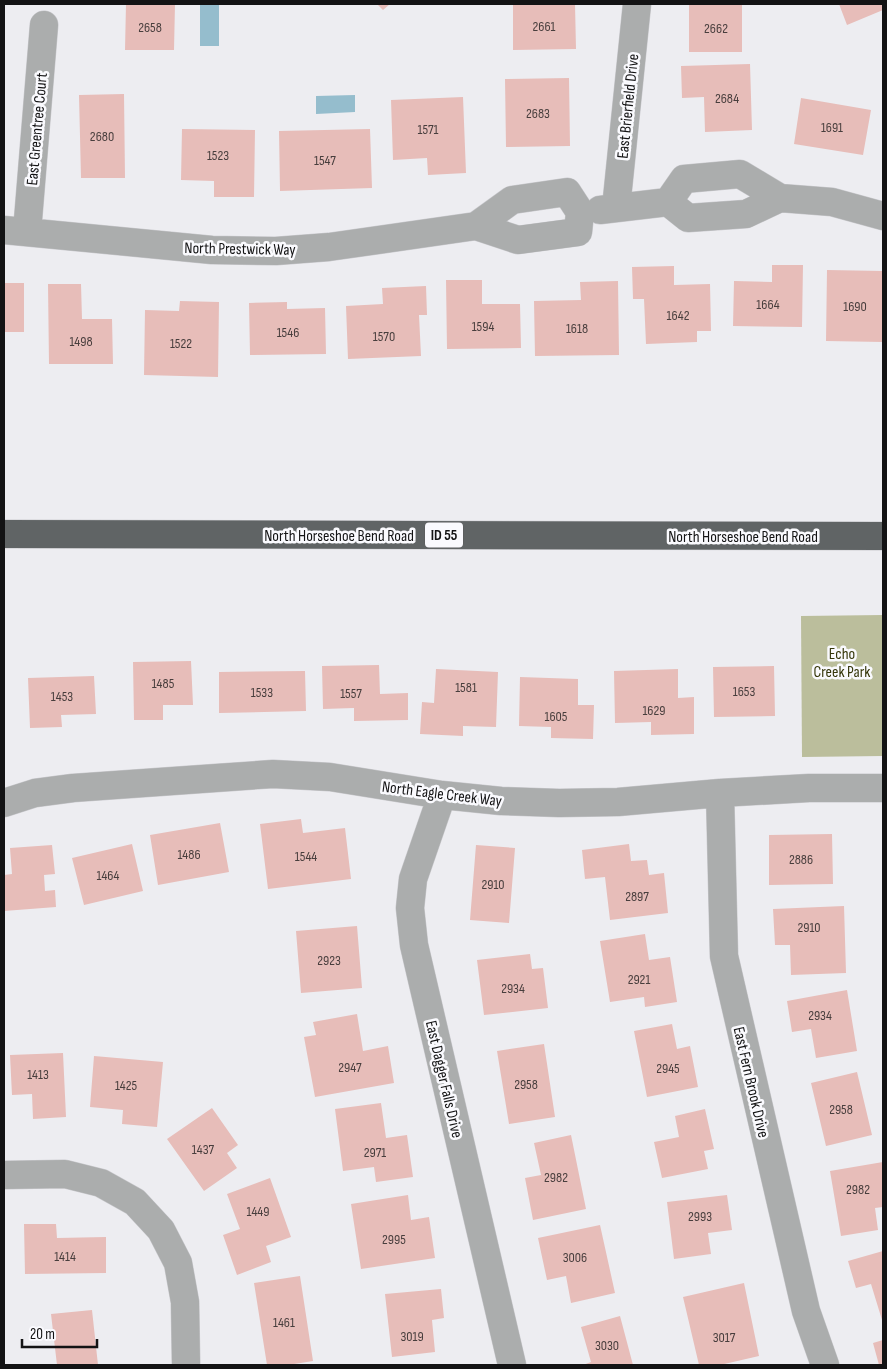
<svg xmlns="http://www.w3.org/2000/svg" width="887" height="1369" viewBox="0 0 887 1369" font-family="'Sofia Sans Condensed',sans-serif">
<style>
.green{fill:#bbbe9c}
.water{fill:#95bdcd}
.building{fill:#e7bdb9}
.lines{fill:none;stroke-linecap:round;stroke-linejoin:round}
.minor-casing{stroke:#cacace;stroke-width:29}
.highway-casing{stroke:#cacace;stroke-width:29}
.minor{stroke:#abadad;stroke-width:28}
.highway{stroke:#606465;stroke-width:28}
.labels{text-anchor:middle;stroke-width:5;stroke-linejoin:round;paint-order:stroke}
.number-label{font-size:14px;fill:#483e3d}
.shield{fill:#fafafe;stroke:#58585a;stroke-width:1}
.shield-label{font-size:15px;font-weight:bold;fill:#131314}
.street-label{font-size:16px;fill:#131314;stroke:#fafafe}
.park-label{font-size:16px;fill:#35360a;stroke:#fafafe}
</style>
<rect width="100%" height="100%" fill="#ededf1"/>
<path class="green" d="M883,615V756L802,757L801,616Z"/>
<path class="water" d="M200,4H219V46H200Z
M355,95V112L316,114V96Z"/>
<path class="building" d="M126,4H175L174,50H125Z
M377,4H390L383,10Z
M513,4H575L576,49L513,50Z
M689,4H742V52H689Z
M839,4H883V10L847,25Z
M750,64L752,130L705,132L704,97L682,98L681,66Z
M569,78L570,146L506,147L505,79Z
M124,94L125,178H81L79,95Z
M463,97L466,173L428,175L427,158L393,160L391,100Z
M801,98L871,110L863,155L794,144Z
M182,129L255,130L254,197H214V181L181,180Z
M370,129L372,188L280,191L279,131Z
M772,265H803L802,327L733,326L734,281L772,282Z
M674,266V285L710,284L711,331H697V342L646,344L644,299H633L632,267Z
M827,270L883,271V342L826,341Z
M446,280H482V304H520L521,348L447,349Z
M618,281L619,355L535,356L534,301L581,300L580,282Z
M4,283H24V332H4Z
M48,284H81L82,319H112L113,364H49Z
M426,286L427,315H419L421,356L348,359L346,306L383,304L382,288Z
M180,301L219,302L218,377L144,375L145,310L179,311Z
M287,302V309L325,308L326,354L250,355L249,303Z
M191,661L193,705H163V720H134L133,662Z
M379,665L380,694L408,693V720L354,721V708L323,709L322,666Z
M774,666L775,716L714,717L713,667Z
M436,669L498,672L496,727L463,726V736L420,734L422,702L434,703Z
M678,669V698L694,697V734L651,735V722L615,723L614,671Z
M305,671L306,711L219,713V672Z
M94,676L96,714L61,715L62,727L30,728L28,678Z
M520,677L578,679V705H594L593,739L551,738V727L519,726Z
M301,819L303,833L345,828L351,879L268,889L260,824Z
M220,823L229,872L158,885L150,835Z
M832,834L833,884L769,885V835Z
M132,844L143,891L84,905L72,858Z
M629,844L631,861L647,860L649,875L664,873L668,913L610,920L605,877L585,879L582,850Z
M52,845L55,874L44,875L45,891L55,890L56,907L4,911V875L12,874L10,848Z
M476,845L515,848L509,923L470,920Z
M844,906L846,973L791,975L790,945H775L773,909Z
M357,926L362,988L301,993L296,931Z
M645,934L649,960L670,957L677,1002L645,1007L644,997L610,1002L600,941Z
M530,954L532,969L543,968L548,1008L484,1015L477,960Z
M847,990L857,1051L816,1058L811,1029L792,1032L787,1001Z
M357,1014L363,1051L388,1046L394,1083L315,1097L304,1037L316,1035L313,1022Z
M672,1024L677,1049L690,1046L698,1087L647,1097L634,1031Z
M544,1044L555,1117L509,1124L497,1051Z
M63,1053L66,1117L33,1119L32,1094L12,1095L10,1055Z
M94,1056L163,1062L157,1127L122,1124L123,1110L90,1107Z
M857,1072L872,1135L826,1146L811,1083Z
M381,1103L386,1138L407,1135L413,1177L376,1182L374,1167L343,1171L335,1109Z
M212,1108L238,1145L227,1153L237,1168L204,1191L167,1139Z
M705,1109L714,1149L704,1151L708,1169L662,1178L654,1142L679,1137L675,1116Z
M571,1135L586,1209L533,1220L525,1178L541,1175L534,1143Z
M883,1162V1207L875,1208L878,1230L841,1236L830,1171Z
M270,1178L291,1237L266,1246L271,1262L237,1275L223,1235L240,1229L227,1194Z
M408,1195L411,1220L429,1217L435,1258L361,1269L351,1204Z
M727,1195L732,1230L708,1233L711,1254L674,1259L667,1202Z
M24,1224H56L57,1238L106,1237V1273L25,1274Z
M600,1225L615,1293L571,1303L566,1276L547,1280L538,1238Z
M883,1251V1320H882L871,1284L856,1288L848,1261Z
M300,1276L313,1361L288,1365H267L254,1283Z
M744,1283L759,1356L720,1365H699L683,1297Z
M441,1289L444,1318L432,1320L435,1352L392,1357L385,1294Z
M92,1310L98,1365H57L51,1314Z
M620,1316L633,1365H583L591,1362L581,1327Z
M883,1340V1365H879L873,1343Z"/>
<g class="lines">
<g class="minor-casing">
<path id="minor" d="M567,192L580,212L578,232L518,240L476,226L512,200Z
M780,198L746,214L688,218L668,202L684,179L740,174L780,198L832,202L883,216
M616,208L637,4
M600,210L668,202
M4,230L212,250L276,251L329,247L476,226
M27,232L44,25
M720,793L724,956L806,1311L825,1365
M442,795L413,879L410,908L414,945L512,1365
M4,803L35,793L73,788L273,774L330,777L442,795L501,801L559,803L618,802L720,793L809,788H883
M4,1175L65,1174L101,1183L135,1202L161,1230L178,1263L185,1302L186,1363"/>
</g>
<g class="highway-casing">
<path id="highway" d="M4,534L883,536"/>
</g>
<use href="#minor" class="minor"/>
<use href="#highway" class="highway"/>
</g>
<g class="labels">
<g class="number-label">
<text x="544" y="31">2661</text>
<text x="150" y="32">2658</text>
<text x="716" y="33">2662</text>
<text x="727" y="103">2684</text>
<text x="538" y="118">2683</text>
<text x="832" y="132">1691</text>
<text x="428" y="134">1571</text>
<text x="102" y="141">2680</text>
<text x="218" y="160">1523</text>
<text x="325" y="165">1547</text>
<text x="768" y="309">1664</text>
<text x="855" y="311">1690</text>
<text x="678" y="320">1642</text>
<text x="483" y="331">1594</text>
<text x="577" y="333">1618</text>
<text x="288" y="337">1546</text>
<text x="384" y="341">1570</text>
<text x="81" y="346">1498</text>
<text x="181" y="348">1522</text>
<text x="163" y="688">1485</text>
<text x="466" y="692">1581</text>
<text x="744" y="696">1653</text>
<text x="262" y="697">1533</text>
<text x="351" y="698">1557</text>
<text x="62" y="701">1453</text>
<text x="654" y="715">1629</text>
<text x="556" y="721">1605</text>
<text x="189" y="859">1486</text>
<text x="306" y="861">1544</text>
<text x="801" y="864">2886</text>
<text x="108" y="880">1464</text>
<text x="493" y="889">2910</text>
<text x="637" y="901">2897</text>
<text x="809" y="932">2910</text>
<text x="329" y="965">2923</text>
<text x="639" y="984">2921</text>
<text x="513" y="993">2934</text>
<text x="820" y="1020">2934</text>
<text x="350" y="1072">2947</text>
<text x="668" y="1073">2945</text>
<text x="38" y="1079">1413</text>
<text x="526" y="1089">2958</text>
<text x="126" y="1090">1425</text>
<text x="841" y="1114">2958</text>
<text x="203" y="1154">1437</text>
<text x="375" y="1157">2971</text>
<text x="556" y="1182">2982</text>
<text x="858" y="1194">2982</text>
<text x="258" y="1216">1449</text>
<text x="700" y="1221">2993</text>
<text x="394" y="1244">2995</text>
<text x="65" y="1261">1414</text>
<text x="575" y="1262">3006</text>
<text x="284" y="1327">1461</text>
<text x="412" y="1341">3019</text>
<text x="724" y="1342">3017</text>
<text x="607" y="1350">3030</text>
</g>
<rect class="shield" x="425" y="522.5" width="38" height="25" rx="4"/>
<g class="shield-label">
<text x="444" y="540">ID 55</text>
</g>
<g class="street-label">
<text transform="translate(627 106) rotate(-84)" y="6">East Brierfield Drive</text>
<text transform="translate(36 129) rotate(-85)" y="6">East Greentree Court</text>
<text transform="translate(240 248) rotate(1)" y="6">North Prestwick Way</text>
<text x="339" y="541">North Horseshoe Bend Road</text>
<text x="743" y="542">North Horseshoe Bend Road</text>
<text transform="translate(442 793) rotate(7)" y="6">North Eagle Creek Way</text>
<text transform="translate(445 1079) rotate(77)" y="6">East Dagger Falls Drive</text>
<text transform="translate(752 1082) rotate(77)" y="6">East Fern Brook Drive</text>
</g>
<g class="park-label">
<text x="842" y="659">Echo<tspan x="842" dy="18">Creek Park</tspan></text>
</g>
</g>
<rect width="887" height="1369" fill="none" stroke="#131314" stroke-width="10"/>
<path d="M22 1339v8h75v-8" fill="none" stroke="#131314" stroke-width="2.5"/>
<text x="30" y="1339" font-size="15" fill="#131314" stroke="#fafafe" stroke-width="4" paint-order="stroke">20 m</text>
</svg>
